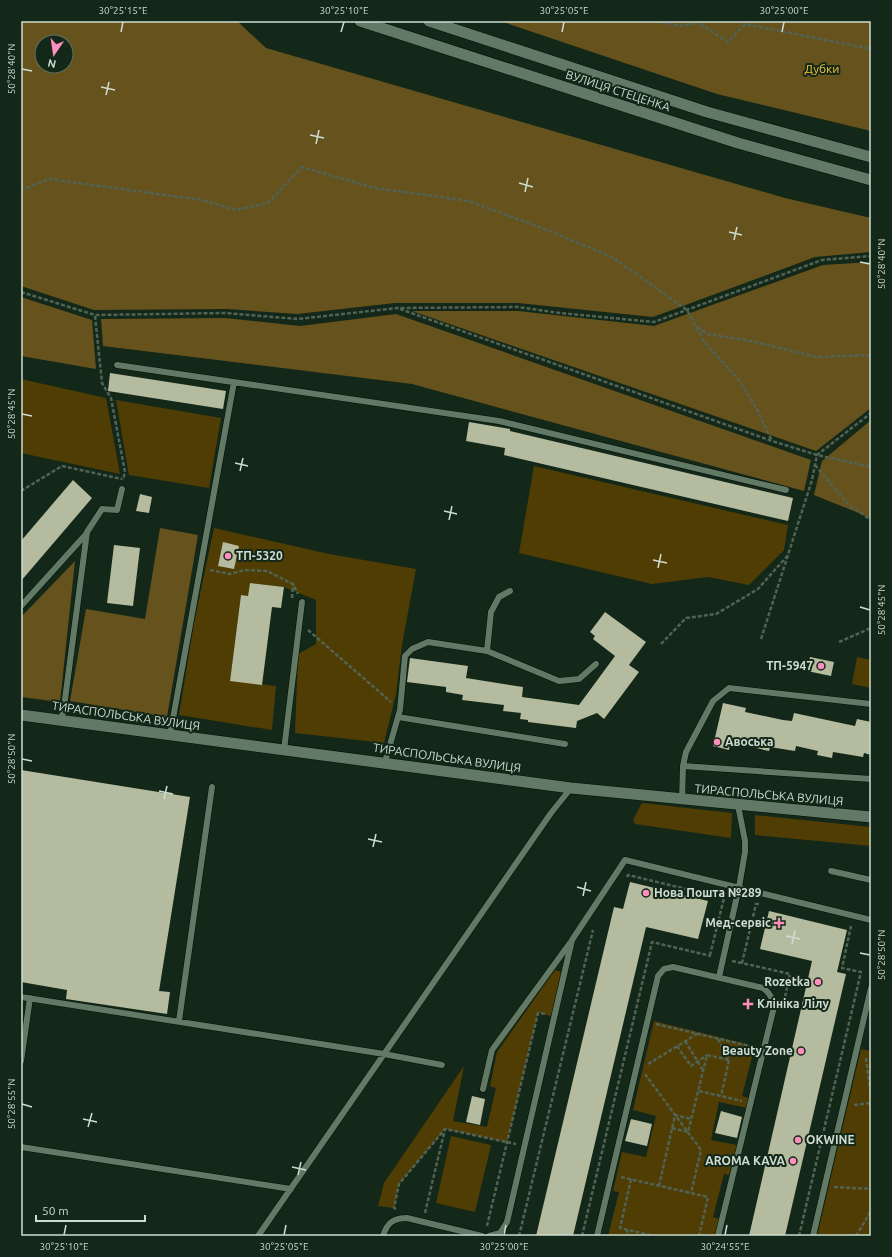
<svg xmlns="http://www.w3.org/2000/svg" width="892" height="1257" viewBox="0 0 892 1257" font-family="Ubuntu,sans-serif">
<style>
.green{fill:#503d04}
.forest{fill:#66521d;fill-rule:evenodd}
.building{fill:#b4bb9f}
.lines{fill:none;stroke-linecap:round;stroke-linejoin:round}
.service-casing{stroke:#001004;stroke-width:7}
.minor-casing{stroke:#001004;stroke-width:12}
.secondary-casing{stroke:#001004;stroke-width:12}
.path{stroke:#516355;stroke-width:2.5;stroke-dasharray:4 2;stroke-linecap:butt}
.service{stroke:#627966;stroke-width:6}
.minor{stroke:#627966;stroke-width:11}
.secondary{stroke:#627966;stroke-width:11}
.ticks{fill:none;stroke:#cfdcd1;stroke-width:1.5}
.poi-dot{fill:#fe8ebc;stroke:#132818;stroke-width:1.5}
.labels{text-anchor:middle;stroke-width:4;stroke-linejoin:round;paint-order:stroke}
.park-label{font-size:12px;fill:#f3c339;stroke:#132818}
.street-label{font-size:12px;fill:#cfdcd1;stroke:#132818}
.poi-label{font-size:12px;font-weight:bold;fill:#cfdcd1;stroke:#132818;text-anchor:start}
.neatline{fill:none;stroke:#cfdcd1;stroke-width:1.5}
.ticks-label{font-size:10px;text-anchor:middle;fill:#cfdcd1}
</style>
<rect width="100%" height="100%" fill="#132818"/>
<path class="green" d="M21,379L106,398L120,474L21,453Z
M116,400L221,418L209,488L129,475Z
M534,466L788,525L784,550L749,585L708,577L652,584L519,553Z
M214,528L329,554L416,569L402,645L396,694L384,743L295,733L298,654L316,644V600L284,587L250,583L248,596L241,595L230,680L276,686L272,730L179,715L194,623Z
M857,657L871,660V688L852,684Z
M642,803L732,813L731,838L635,824L633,820Z
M755,815L871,827V846L755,835Z
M555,970L561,972L551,1016L538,1013L507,1142L445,1129L399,1184L394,1208L378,1206L384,1183L464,1066L453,1121L487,1127L496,1088L490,1086L497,1052Z
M654,1021L762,1048L760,1054L753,1053L742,1096L749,1098L747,1108L719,1102L711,1140L737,1145L729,1175L724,1174L713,1217L720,1219L716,1236H602H608L619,1192L613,1191L622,1152L646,1157L656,1116L633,1110Z
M861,1049L871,1051V1236H817Z
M451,1136L491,1145L475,1212L436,1203Z"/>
<path class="forest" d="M21,21H237L266,48L785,198L871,218V252L815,257L653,317L518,303H395L297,314L227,309L94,310L21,286ZM42,42H66V66H42Z
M500,21H871V131L717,94Z
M871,262V408L816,451L412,311H518L654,326L823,265Z
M21,297L92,320L96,369L21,356Z
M396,314L811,460L804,491L412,384L103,346L101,319L225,318L300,326Z
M871,420V518L814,495L822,461Z
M160,528L198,535L167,717L70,701L86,609L145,619Z
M75,561L60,702L21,697V617Z"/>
<path class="building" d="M110,373L226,391L223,409L108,391Z
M469,422L510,429V431L793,498L788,521L504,455L505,448L466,441Z
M73,480L92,498L21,581V541Z
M140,494L152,497L149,513L136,511Z
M223,542L239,546L234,569L218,566Z
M114,545L140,548L133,606L107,603Z
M250,583L284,587L281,608L272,607L262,685L230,681L241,595L248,596Z
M605,612L646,642L629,665L639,672L604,719L597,713L577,721L576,728L528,722V720L520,719L521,713L503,711L504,705L462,700L463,695L446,692V687L407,682L410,658L468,666L466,678L523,687L522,697L579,705L615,656L593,639L595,636L590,632Z
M810,657L834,662L831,676L807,671Z
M723,703L746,708L745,712L783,720L792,721L794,713L855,726L857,719L871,722V755L864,753L863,757L833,752L832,758L817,755L818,751L796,746L795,751L770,747L769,751L730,742L729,750L713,746Z
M21,770L190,797L159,991L170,992L167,1014L66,999L67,990L21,982Z
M630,882L708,901L698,939L646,927L573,1236H536L614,907L623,909Z
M769,911L847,930L837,972L846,974L785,1236H749L812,961L760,949Z
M472,1096L485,1099L480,1125L466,1122Z
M721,1111L742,1117L737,1138L715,1133Z
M631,1119L652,1124L647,1146L625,1141Z"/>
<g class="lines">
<g class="service-casing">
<path id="service" d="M117,365L499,421L786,490
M21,606L87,533
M487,651L491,612L499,597L510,591
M398,717L565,744
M61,721L64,707L87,532L102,509L117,510L122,489
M170,735L234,382
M284,750L302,602
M385,762L400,710L405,656L412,649L428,642L487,651L559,681L579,679L596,664
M683,766L871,779
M682,800L683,766L686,752L713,701L729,688L871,704
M831,871L871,880
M719,977L739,887L745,852V841L738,805
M21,997L384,1054L442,1065
M179,1021L212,787
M21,1061L30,998
M483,1089L492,1050L570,943
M21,1147L291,1189
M258,1236L551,813L571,788
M383,1236C387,1223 393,1218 407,1218L482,1236
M489,1236L500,1233L507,1222L572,940L625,860L871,920
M597,1236L658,976L664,969L673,967L763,988C770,993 773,999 774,1007L718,1236
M813,1236L871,988"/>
</g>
<g class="minor-casing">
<path id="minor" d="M21,715L571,788L871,817"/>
</g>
<g class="secondary-casing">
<path id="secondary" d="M360,21L738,143L871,180
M429,21L707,112L871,157"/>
</g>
<path class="path" d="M656,21L681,26L698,23
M695,21L728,42L745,24L871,49
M21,190L49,179L202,200L235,210L268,203L302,167L374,188L469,201L547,230L612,257L687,310L705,343L739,380L758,411L772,441
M21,292L95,315L225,313L298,319L397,308L518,307L560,313L654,322L822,260L871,256
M400,309L772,441L817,455L871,467
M95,316L102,383L111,398L125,472L123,480
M697,327L708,334L751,341L817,357L871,355
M815,465L848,504L871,520
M21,491L62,466L122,479
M210,570L230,574L245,570L267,571L293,584L298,594
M292,598L293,584
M308,630L391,702
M761,639L812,480L817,455L871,413
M839,642L871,628
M661,644L686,618L716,614L758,589L789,554
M627,877L628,875L724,898L710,955
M759,904H756L742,963L790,974L784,1002
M732,961L742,963
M656,1024L754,1047
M718,1039L729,1060L721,1096
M685,1041L703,1070
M677,1046L691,1066L707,1055
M866,1058L871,1095
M648,1064L697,1034
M645,1074L701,1150L691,1193
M699,1091L742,1101
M854,1105L871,1103
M672,1128L688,1132L707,1055L729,1060
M621,1177L708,1197L699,1236
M631,1179L620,1228L654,1236
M659,1186L675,1115L691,1119
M834,1187L871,1189
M396,1209L394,1208L399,1184L445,1129
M425,1213L445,1129L516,1144
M487,1226L538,1013L546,1014
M626,1229L629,1236
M519,1236L593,930
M582,1236L652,942L711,956
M799,1236L861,972L842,968L851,926
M856,1236L871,1211
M869,1236L871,1234"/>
<use href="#service" class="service"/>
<use href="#minor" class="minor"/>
<use href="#secondary" class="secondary"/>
</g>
<path class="ticks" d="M121,32L123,22M341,32L344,22M562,32L564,22M782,32L784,22M22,69L32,71M101,87L115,90M106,95L109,82M310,135L324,138M316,144L319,130M519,183L533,187M525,192L528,178M729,232L742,235M734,240L737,227M860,262L870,264M22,414L32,416M235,463L248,466M240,471L243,458M444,511L457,514M449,520L452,506M653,560L667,563M658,568L661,554M860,607L870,610M22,759L32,761M159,791L173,794M164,799L167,786M368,839L382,842M373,847L376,834M577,887L591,891M583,896L586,882M786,936L800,939M792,944L795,930M860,953L870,955M22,1104L32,1107M83,1119L97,1122M88,1127L92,1113M292,1167L306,1170M298,1175L301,1162M64,1235L66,1225M284,1235L286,1225M504,1235L506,1225M725,1235L727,1225"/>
<g class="poi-dot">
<circle cx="228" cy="556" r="4"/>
<circle cx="821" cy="666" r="4"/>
<circle cx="717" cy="742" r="4"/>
<circle cx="646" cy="893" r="4"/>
<path d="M777 917h4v4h4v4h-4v4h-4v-4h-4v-4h4z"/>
<circle cx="818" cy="982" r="4"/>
<path d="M746 998h4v4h4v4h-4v4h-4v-4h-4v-4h4z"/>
<circle cx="801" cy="1051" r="4"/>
<circle cx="798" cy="1140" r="4"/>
<circle cx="793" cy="1161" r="4"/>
</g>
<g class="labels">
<g class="park-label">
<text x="822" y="73">Дубки</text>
</g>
<g class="street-label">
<text transform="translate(618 91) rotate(18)" y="4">ВУЛИЦЯ СТЕЦЕНКА</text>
<text transform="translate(126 716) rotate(8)" y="4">ТИРАСПОЛЬСЬКА ВУЛИЦЯ</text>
<text transform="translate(447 758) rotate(8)" y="4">ТИРАСПОЛЬСЬКА ВУЛИЦЯ</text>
<text transform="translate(769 795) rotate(5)" y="4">ТИРАСПОЛЬСЬКА ВУЛИЦЯ</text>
</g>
<g class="poi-label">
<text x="236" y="560">ТП-5320</text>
<text x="813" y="670" text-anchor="end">ТП-5947</text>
<text x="725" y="746">Авоська</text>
<text x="654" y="897">Нова Пошта №289</text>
<text x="771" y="927" text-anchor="end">Мед-сервіс</text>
<text x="810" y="986" text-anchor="end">Rozetka</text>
<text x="757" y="1008">Клініка Лілу</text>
<text x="793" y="1055" text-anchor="end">Beauty Zone</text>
<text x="806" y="1144">OKWINE</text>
<text x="785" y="1165" text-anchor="end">AROMA KAVA</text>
</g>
</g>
<rect width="892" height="1257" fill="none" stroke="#132818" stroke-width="44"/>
<g transform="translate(54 54) rotate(193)"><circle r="19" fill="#132818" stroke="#5e7062"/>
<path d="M0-3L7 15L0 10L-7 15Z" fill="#fe8ebc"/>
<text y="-6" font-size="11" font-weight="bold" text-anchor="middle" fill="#cfdcd1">N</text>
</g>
<path d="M36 1215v6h109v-6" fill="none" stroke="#cfdcd1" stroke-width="2"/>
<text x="42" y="1215" font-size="12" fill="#cfdcd1" stroke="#132818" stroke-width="3" paint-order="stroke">50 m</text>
<rect x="22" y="22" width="848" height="1213" class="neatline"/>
<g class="ticks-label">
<text x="123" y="14">30°25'15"E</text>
<text x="344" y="14">30°25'10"E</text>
<text x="564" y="14">30°25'05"E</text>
<text x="784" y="14">30°25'00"E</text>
<text transform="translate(11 69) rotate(-90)" y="4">50°28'40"N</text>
<text transform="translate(881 264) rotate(-90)" y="4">50°28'40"N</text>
<text transform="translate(11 414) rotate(-90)" y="4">50°28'45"N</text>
<text transform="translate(881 610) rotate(-90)" y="4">50°28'45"N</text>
<text transform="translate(11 759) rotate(-90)" y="4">50°28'50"N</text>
<text transform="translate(881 955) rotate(-90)" y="4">50°28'50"N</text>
<text transform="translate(11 1104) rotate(-90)" y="4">50°28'55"N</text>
<text x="64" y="1250">30°25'10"E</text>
<text x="284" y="1250">30°25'05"E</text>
<text x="504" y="1250">30°25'00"E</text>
<text x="725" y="1250">30°24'55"E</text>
</g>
</svg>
